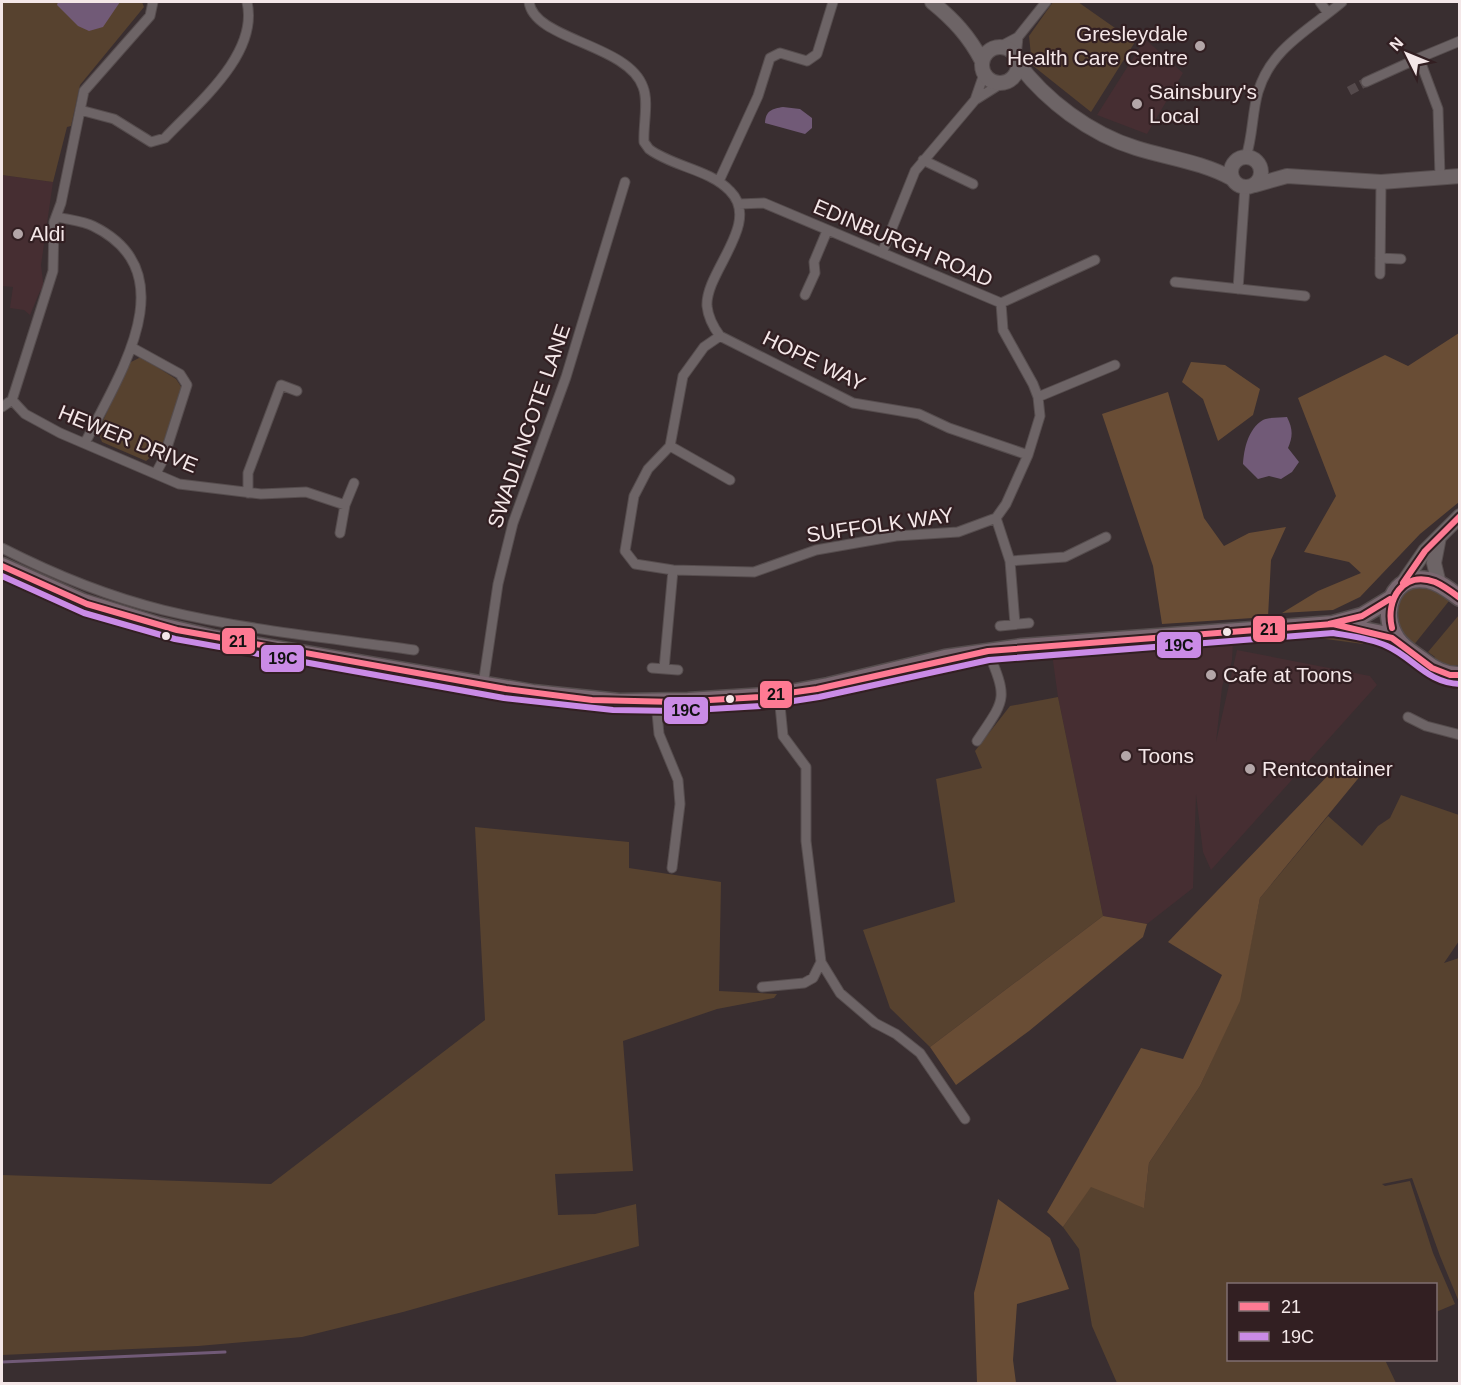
<svg xmlns="http://www.w3.org/2000/svg" width="1461" height="1385" viewBox="0 0 1461 1385" font-family="Arial,sans-serif">
<style>
.built{fill:#462e32}
.green{fill:#57422f}
.forest{fill:#694d35}
.water{fill:#715a77}
.lines{fill:none;stroke-linecap:round;stroke-linejoin:round}
.stream{stroke:#715a77;stroke-width:3}
.street-tunnel{stroke:#554a4c;stroke-width:9;stroke-dasharray:9 4.5;stroke-linecap:butt}
.street-casing{stroke:#564d4e;stroke-width:11}
.secondary-casing{stroke:#564d4e;stroke-width:16}
.highway-casing{stroke:#564d4e;stroke-width:19}
.street{stroke:#6d6466;stroke-width:9}
.secondary{stroke:#6d6466;stroke-width:14}
.highway{stroke:#7a6770;stroke-width:16}
.bus-1-casing{stroke:#321f22;stroke-width:10}
.bus-2-casing{stroke:#321f22;stroke-width:10}
.bus-1{stroke:#fe7a93;stroke-width:6}
.bus-2{stroke:#ca8be6;stroke-width:6}
.poi-dot{fill:#b3a6a8;stroke:#321f22;stroke-width:2}
.bus-dot{fill:#f4e7e8;stroke:#321f22;stroke-width:2}
.labels{text-anchor:middle;stroke-width:4.5;stroke-linejoin:round;paint-order:stroke}
.poi-label{font-size:21px;fill:#f4e7e8;stroke:#321f22;text-anchor:start}
.street-label{font-size:21px;fill:#f4e7e8;stroke:#321f22}
.line-badge{stroke:#321f22;stroke-width:2}
.pale-badge-label{font-size:16px;text-anchor:middle;font-weight:bold;fill:#111}
</style>
<rect width="100%" height="100%" fill="#392e30"/>
<path class="built" d="M1145,39L1183,73L1147,134L1097,115Z
M2,175L53,182L41,265L44,290L40,291L30,315L24,310L10,308L13,287L2,286Z
M1233,642L1232,660L1230,669H1226L1222,688L1216,742L1237,650L1370,676L1377,685L1211,870L1203,852L1196,794L1193,888L1147,924L1103,916L1058,697L1052,654L1114,648Z"/>
<path class="green" d="M2,2H142L144,7L80,85L71,126L67,127L53,182L2,175Z
M1053,2H1078L1135,42L1091,112L1032,65L1029,36Z
M141,357L176,379L182,388L161,449L146,461L102,442L98,432L129,363Z
M1426,585L1449,601L1413,646C1399,635 1384,603 1403,591C1409,586 1419,586 1426,585Z
M1459,615V665L1445,667L1432,661L1435,657L1428,652Z
M1348,633L1365,635L1363,644L1288,634Z
M1058,697L1103,916L930,1047L890,1008L863,930L955,902L936,779L982,768L975,751L1010,706Z
M1401,795L1459,815V941L1444,963L1459,958V1302L1440,1256L1412,1178L1382,1184L1385,1186L1410,1181L1433,1253L1455,1304L1436,1312V1284H1228V1360H1385L1396,1383H1117L1092,1326L1079,1249L1063,1227L1091,1186L1144,1207L1149,1163L1200,1086L1239,1001L1260,898L1328,816L1362,846L1378,826L1390,818Z
M475,827L629,842V868L721,882L719,991L777,994L774,998L717,1009L623,1041L633,1171L555,1174L558,1215L595,1214L636,1204L639,1246L403,1312L302,1337L198,1346L2,1355V1175L271,1184L485,1020Z"/>
<path class="forest" d="M1459,333V502L1420,534L1360,597L1333,610L1282,613L1318,591L1361,573L1349,562L1304,552L1336,496L1298,398L1385,355L1408,366Z
M1191,362L1225,365L1260,389L1253,415L1218,441L1203,399L1182,382Z
M1168,392L1204,518L1224,546L1249,533L1286,527L1271,560L1268,617L1162,624L1153,566L1102,414Z
M1339,764L1361,775L1260,898L1240,1001L1200,1086L1149,1163L1144,1208L1091,1187L1063,1227L1047,1212L1141,1048L1183,1059L1222,975L1168,942Z
M1103,916L1147,924L1143,937L1029,1031L956,1085L930,1047Z
M998,1199L1050,1238L1069,1289L1017,1304L1013,1360L1016,1383H977L974,1293Z"/>
<path class="water" d="M58,2H120L103,27L89,31L78,26L57,5Z
M783,107L800,109L812,118V128L805,134L765,123C766,110 772,109 783,107Z
M1287,417C1293,429 1293,436 1288,448L1299,462L1292,472L1281,479L1269,476L1258,479L1243,464C1244,449 1248,429 1263,420C1268,417 1280,418 1287,417Z"/>
<g class="lines">
<path class="stream" d="M2,1362L225,1352"/>
<path class="street-tunnel" d="M1349,91L1366,82"/>
<g class="street-casing">
<path id="street" d="M529,2C534,40 628,44 643,87C649,102 643,125 644,142L649,149C673,167 709,169 730,191C762,223 705,272 707,306C708,316 714,328 720,336L853,403L919,414L949,428L1028,455
M1320,2L1328,13
M999,47L1018,37L1046,2
M1016,57L1018,37
M1366,82L1419,58
M975,100L984,74
M80,110L114,119L151,142L165,138C198,103 259,54 247,2
M1246,157C1253,135 1252,113 1258,92C1271,48 1309,30 1342,2
M923,160L973,184
M1440,177L1438,109L1419,58L1460,41
M719,181L758,96L770,58L780,53L807,61L817,54L833,2
M739,204L764,203L1001,303
M58,217C69,220 83,221 93,226C189,273 117,378 85,443
M882,253L915,171L975,100L1002,83
M1380,258L1401,259
M1380,274L1381,182
M1175,282L1305,296
M1238,289L1245,187
M805,295L815,273L814,262L827,231
M1001,303L1095,260
M720,336L704,347L683,376L670,446L648,469L634,496L625,551L635,564L673,570L754,572L816,550L896,536L958,532L996,518L1006,504L1028,455L1040,416L1038,397L1033,384L1003,330L1001,303
M131,347L180,374L187,385L163,460L156,473
M1038,397L1115,365
M12,400L25,414L60,433L179,484L261,494L306,492L345,505
M2,407L12,400L53,271L54,222L61,203L84,91L150,16L153,2
M670,446L730,480
M248,493V473L281,385L297,391
M996,518L1010,561L1015,624
M340,533L345,505L354,483
M2,548C53,574 106,596 163,610C245,630 331,638 414,650
M1010,561L1065,557L1106,537
M1000,626L1029,623
M652,668L678,670
M664,669L673,570
M483,685L498,584L513,523L566,377L625,182
M779,695L783,736L806,767V841L821,962L840,993L875,1023L896,1034L920,1053L965,1119
M656,702L659,734L678,780L680,804L672,868
M1408,717L1426,726L1460,735
M977,741C1006,698 1008,700 988,651
M762,987L804,983L813,978L821,962"/>
</g>
<g class="secondary-casing">
<path id="secondary" d="M932,2C953,19 969,36 982,61
M982 65a18 18 0 1 1 36 0a18 18 0 1 1-36 0Z
M1017,62C1045,100 1090,134 1136,148C1168,158 1202,162 1233,179
M1231 172a15 15 0 1 1 30 0a15 15 0 1 1-30 0Z
M1255,185L1287,176L1381,182L1460,176
M1439,537L1434,563L1439,584
M1403,583L1425,551L1460,516"/>
</g>
<g class="highway-casing">
<path id="highway" d="M2,566L83,602L157,625L213,638L533,693L619,702L688,701L779,695L828,686L945,658L1022,647L1333,624L1362,616L1390,599
M1460,598C1450,591 1440,582 1428,580C1392,573 1379,613 1397,639C1403,648 1414,654 1422,660C1433,669 1445,676 1460,675
M1337,625L1378,633L1398,641"/>
</g>
<use href="#street" class="street"/>
<use href="#secondary" class="secondary"/>
<use href="#highway" class="highway"/>
<g class="bus-1-casing">
<path id="bus-1" d="M2,566L87,604L177,630L506,689L592,700L676,702L760,697L817,689L988,651L1333,624L1392,638L1432,668L1450,675H1460
M1403,583L1425,551L1460,516
M1329,624L1362,616L1390,599
M1392,628C1385,600 1403,570 1435,582C1444,586 1452,592 1460,598"/>
</g>
<g class="bus-2-casing">
<path id="bus-2" d="M2,576L84,613L175,639L504,698L613,710L676,711L761,706L819,697L989,660L1333,633C1350,636 1370,638 1387,646C1414,658 1427,683 1460,684"/>
</g>
<use href="#bus-1" class="bus-1"/>
<use href="#bus-2" class="bus-2"/>
</g>
<g class="poi-dot">
<circle cx="1200" cy="46" r="6"/>
<circle cx="1137" cy="104" r="6"/>
<circle cx="18" cy="234" r="6"/>
<circle cx="1211" cy="675" r="6"/>
<circle cx="1126" cy="756" r="6"/>
<circle cx="1250" cy="769" r="6"/>
</g>
<g class="bus-dot">
<circle cx="1227" cy="632" r="5"/>
<circle cx="166" cy="636" r="5"/>
<circle cx="730" cy="699" r="5"/>
</g>
<g class="labels">
<g class="poi-label">
<text x="1188" y="41" text-anchor="end">Gresleydale<tspan x="1188" dy="24">Health Care Centre</tspan></text>
<text x="1149" y="99">Sainsbury's<tspan x="1149" dy="24">Local</tspan></text>
<text x="30" y="241">Aldi</text>
<text x="1223" y="682">Cafe at Toons</text>
<text x="1138" y="763">Toons</text>
<text x="1262" y="776">Rentcontainer</text>
</g>
<g class="street-label">
<text transform="translate(903 243) rotate(23)" y="7">EDINBURGH ROAD</text>
<text transform="translate(814 361) rotate(26)" y="7">HOPE WAY</text>
<text transform="translate(529 426) rotate(-71)" y="7">SWADLINCOTE LANE</text>
<text transform="translate(128 439) rotate(22)" y="7">HEWER DRIVE</text>
<text transform="translate(880 525) rotate(-8)" y="7">SUFFOLK WAY</text>
</g>
</g>
<g class="line-badge">
<rect x="1252" y="615" width="34" height="28" rx="6" fill="#fe7a93"/>
<rect x="221" y="627" width="35" height="28" rx="6" fill="#fe7a93"/>
<rect x="1156" y="631" width="46" height="28" rx="6" fill="#ca8be6"/>
<rect x="260" y="644" width="45" height="29" rx="6" fill="#ca8be6"/>
<rect x="759" y="680" width="34" height="29" rx="6" fill="#fe7a93"/>
<rect x="663" y="696" width="46" height="29" rx="6" fill="#ca8be6"/>
</g>
<g class="pale-badge-label">
<text x="1269" y="635">21</text>
<text x="238" y="647">21</text>
<text x="1179" y="651">19C</text>
<text x="283" y="664">19C</text>
<text x="776" y="700">21</text>
<text x="686" y="716">19C</text>
</g>
<rect width="1461" height="1385" fill="none" stroke="#f4e7e8" stroke-width="6"/>
<rect x="1227" y="1283" width="210" height="78" fill="#321f22" stroke="#806f71" stroke-width="1.5"/>
<rect x="1239" y="1302" width="30" height="9" fill="#fe7a93" stroke="#806f71" stroke-width="1.5"/>
<text x="1281" y="1313" font-size="18" fill="#f4e7e8">21</text>
<rect x="1239" y="1332" width="30" height="9" fill="#ca8be6" stroke="#806f71" stroke-width="1.5"/>
<text x="1281" y="1343" font-size="18" fill="#f4e7e8">19C</text>
<g transform="translate(1407 54) rotate(313)" stroke="#321f22" stroke-width="4.5" paint-order="stroke">
<path d="M0-4.5L10 22L0 15L-10 22Z" fill="#f4e7e8"/>
<text y="-9" font-size="16" font-weight="bold" text-anchor="middle" fill="#f4e7e8">N</text>
</g>
</svg>
